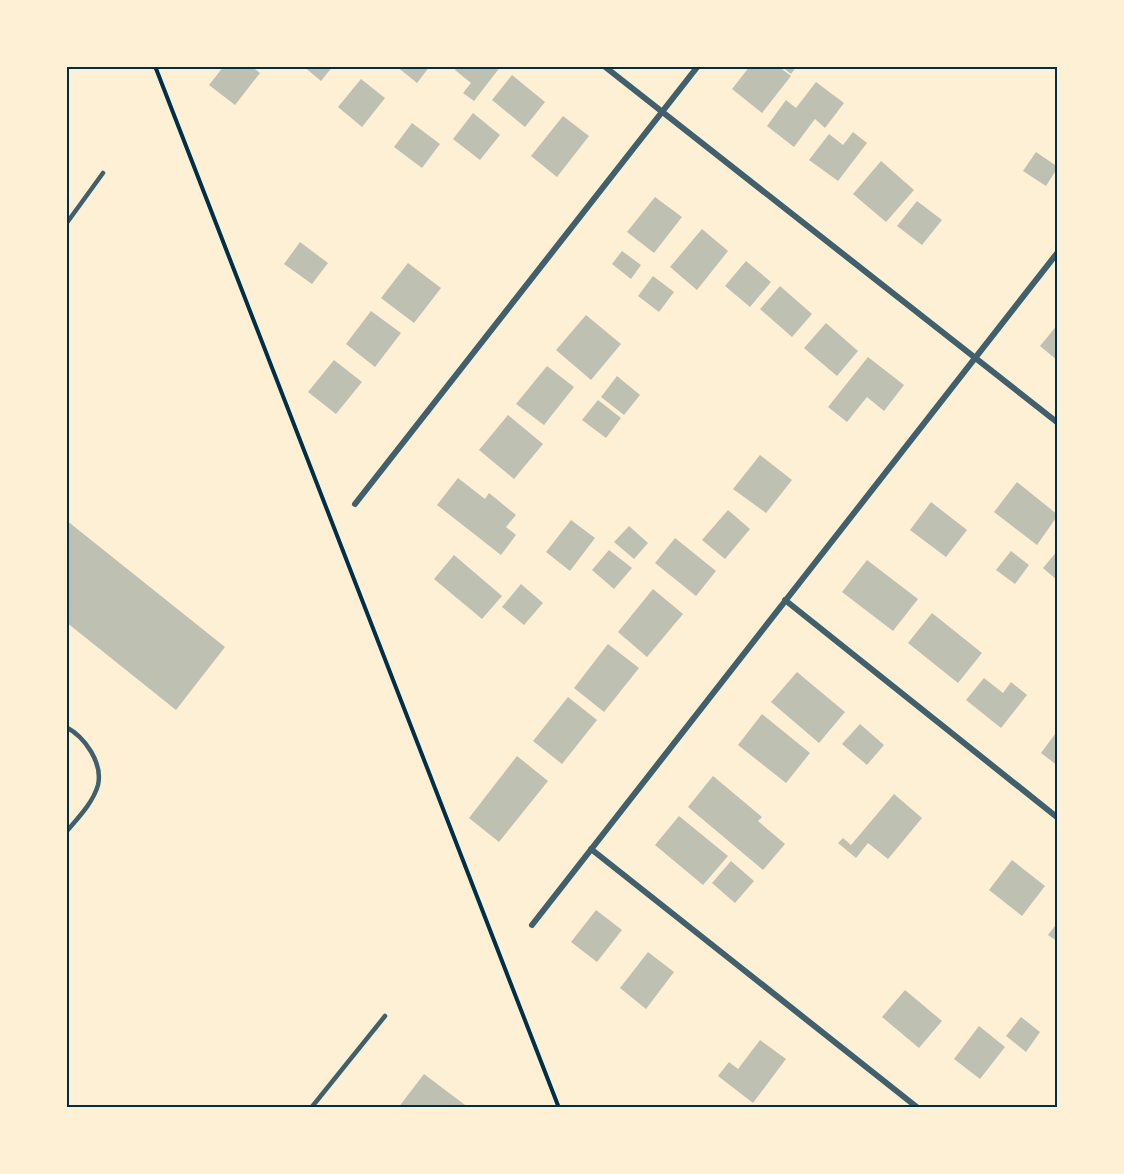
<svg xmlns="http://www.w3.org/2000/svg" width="1124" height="1174" viewBox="0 0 1124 1174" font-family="Roboto,sans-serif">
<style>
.building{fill:#bec0b2}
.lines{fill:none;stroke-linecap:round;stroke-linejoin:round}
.path{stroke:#003049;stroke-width:4}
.service{stroke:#3f606c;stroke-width:4.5}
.minor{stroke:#3f606c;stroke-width:6}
.neatline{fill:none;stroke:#003049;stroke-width:2}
</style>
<rect width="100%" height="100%" fill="#fdf0d5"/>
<path class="building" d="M224,66H251L260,73L235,105L209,85Z
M303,66H333L321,81Z
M396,66H430L417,83Z
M458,66H501L474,101L463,93L471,83L455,70Z
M750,66H778L791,76L762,113L732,89Z
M781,66H797L791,74Z
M512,75L545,102L525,127L492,100Z
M361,79L385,98L362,127L338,107Z
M816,82L844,103L825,128L815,119L794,147L767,126L786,100L796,108Z
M473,113L500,135L480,160L453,139Z
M563,116L589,136L557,177L531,156Z
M412,123L440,144L422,168L394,147Z
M853,132L867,143L838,181L809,160L829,134L843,145Z
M1036,152L1058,167L1046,186L1023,171Z
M881,161L914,190L886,222L853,194Z
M655,197L682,217L654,253L627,232Z
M917,201L942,220L922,245L897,226Z
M702,229L728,251L697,290L670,267Z
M300,242L328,263L312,284L284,264Z
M622,251L641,265L631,279L612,264Z
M746,261L771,282L750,307L725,286Z
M408,263L441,288L414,323L381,298Z
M653,276L674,292L659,312L638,296Z
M780,286L812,314L792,337L760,309Z
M371,311L401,333L375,367L346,344Z
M586,315L621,344L591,380L556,350Z
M826,323L858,351L837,376L804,348Z
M1058,324V361L1040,346Z
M868,357L904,385L884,411L867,397L847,422L828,407Z
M334,360L362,382L336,414L308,392Z
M547,366L574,387L544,425L516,404Z
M617,376L640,395L624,415L601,397Z
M598,400L621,418L606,438L582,420Z
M508,415L543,444L514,479L479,450Z
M760,455L792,480L766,513L733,489Z
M458,478L485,499L489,493L516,515L506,527L516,535L501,555L437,505Z
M1017,482L1058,515L1037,545L994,512Z
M931,502L967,530L946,557L910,530Z
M728,510L750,529L725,559L702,540Z
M66,520L225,647L176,710L66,622Z
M571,520L595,538L570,571L546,552Z
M629,526L648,543L634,559L614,542Z
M675,538L716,571L696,596L655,563Z
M609,550L632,568L614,589L592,570Z
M1058,550V581L1043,568Z
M1011,551L1029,565L1015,584L996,570Z
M454,555L502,596L482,619L434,579Z
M867,560L918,599L893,631L842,592Z
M521,584L543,603L524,625L502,607Z
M653,589L683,614L647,657L618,632Z
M932,613L982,653L958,683L908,643Z
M608,644L639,668L604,712L574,688Z
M797,672L845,712L819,743L771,702Z
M984,678L1003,693L1011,682L1027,695L1001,728L966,700Z
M568,697L597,720L562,764L533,741Z
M762,714L810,753L786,783L738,745Z
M860,724L884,745L867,765L842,744Z
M1058,730V766L1041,753Z
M517,756L548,781L499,842L469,818Z
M713,776L762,817L758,821L785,844L763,870L688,807Z
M894,794L922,818L888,859L868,843L856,858L838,843L843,838L851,845Z
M679,816L728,856L703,885L655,845Z
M1012,860L1045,886L1022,916L989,890Z
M731,861L754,881L735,903L712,883Z
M596,910L622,930L597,962L571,942Z
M1058,922V942L1048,935Z
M648,952L674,972L646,1009L620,988Z
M905,990L942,1021L919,1048L882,1017Z
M1021,1017L1040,1032L1026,1052L1006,1036Z
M979,1026L1005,1047L980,1079L954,1059Z
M760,1040L786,1059L753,1103L718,1076L729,1062L738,1069Z
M424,1074L469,1108H398Z"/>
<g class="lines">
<path class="path" d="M155,66L559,1108"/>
<path class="service" d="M66,224L103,173
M66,727C85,737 103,763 98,785C93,803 77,819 66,832
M311,1108L385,1016"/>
<path class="minor" d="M604,66L1058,423
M355,504L698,66
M785,600L1058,818
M591,849L918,1108
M532,925L1058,252"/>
</g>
<rect width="1124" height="1174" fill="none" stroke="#fdf0d5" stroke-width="135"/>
<rect x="68" y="68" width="988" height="1038" class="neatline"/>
</svg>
